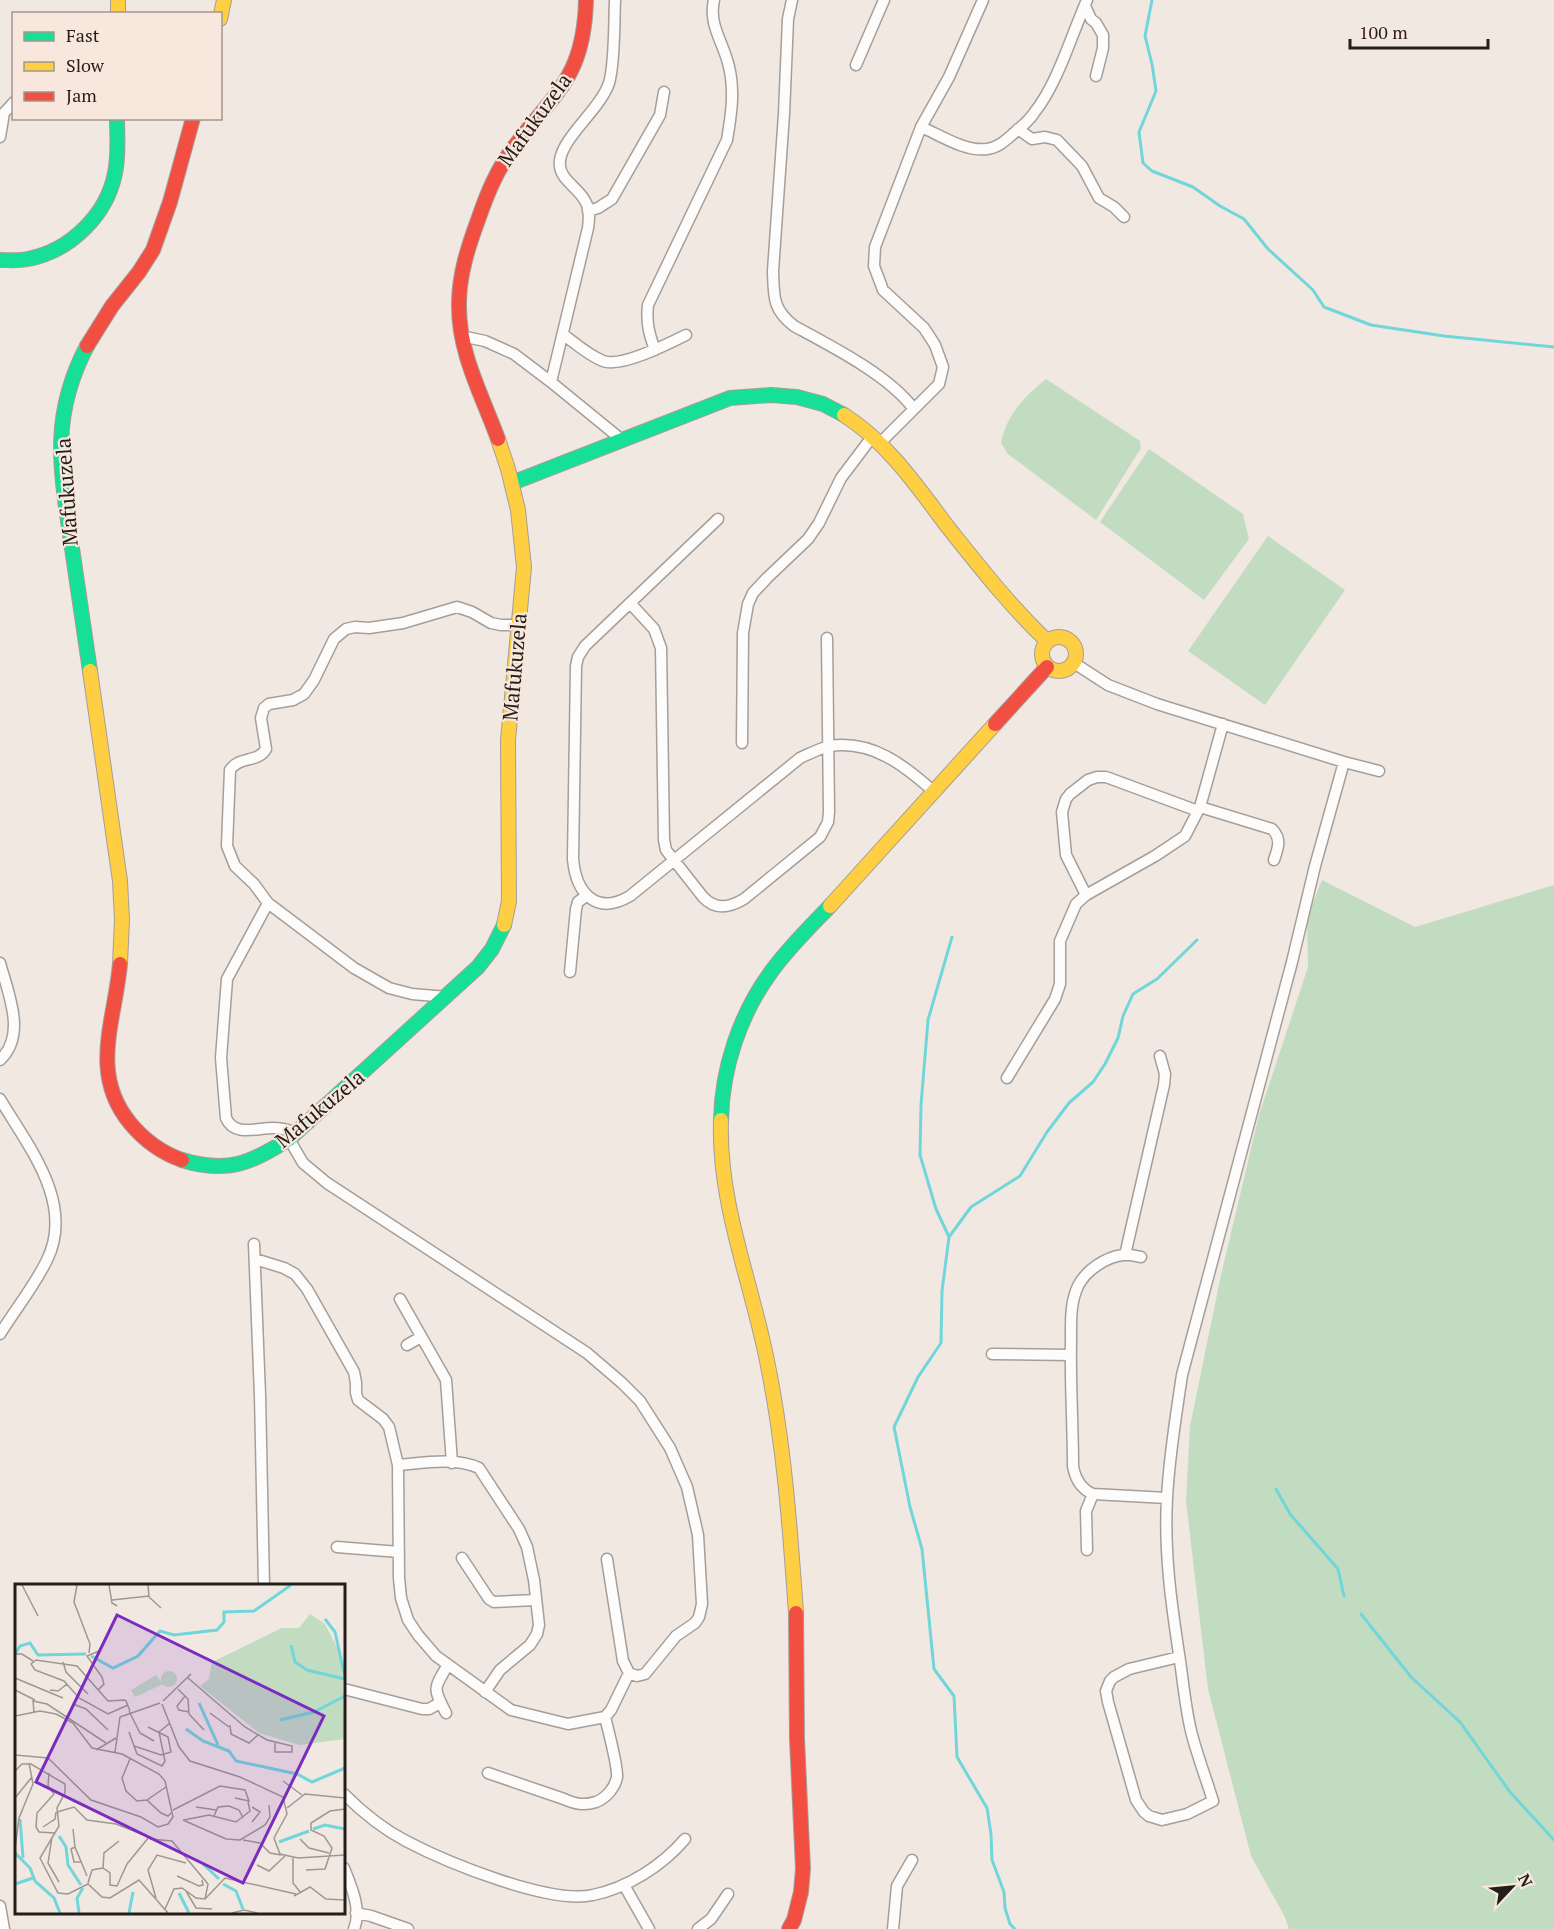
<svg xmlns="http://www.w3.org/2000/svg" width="1554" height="1929" viewBox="0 0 1554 1929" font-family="'PT Serif',serif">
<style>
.green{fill:#c2dcc2}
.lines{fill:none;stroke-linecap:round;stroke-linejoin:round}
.stream{stroke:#71d6da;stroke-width:3}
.street-casing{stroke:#a59e99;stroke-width:13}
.fast-casing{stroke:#a59e99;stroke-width:16}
.slow-casing{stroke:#a59e99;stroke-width:16}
.jam-casing{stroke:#a59e99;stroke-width:16}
.street{stroke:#fdfcfb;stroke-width:10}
.fast{stroke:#16e098;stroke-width:14}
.slow{stroke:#ffcf43;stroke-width:14}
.jam{stroke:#f24e42;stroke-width:14}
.labels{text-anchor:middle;stroke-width:4.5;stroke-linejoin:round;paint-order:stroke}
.street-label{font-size:21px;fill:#241e1a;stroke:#f7e7dc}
.inset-river{fill:none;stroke:#71d6da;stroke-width:3}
.inset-road{fill:none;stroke:#9f9792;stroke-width:1.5}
.view{fill:#7b2cbf;fill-opacity:0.15;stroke:#7b2cbf;stroke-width:3}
.inset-edge{fill:none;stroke:#241e1a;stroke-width:3}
</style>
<rect width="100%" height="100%" fill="#f1e8e2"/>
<path class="green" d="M1046,379L1140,441L1141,448L1096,520L1008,454L1001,443C1006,415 1025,396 1046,379Z
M1149,449L1243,514L1249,539L1204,600L1100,522Z
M1268,536L1345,590L1265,705L1188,651Z
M1322,880L1415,927L1554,885V1929H1289L1285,1917L1251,1856L1208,1689L1186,1501L1190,1426L1221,1275L1259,1115L1308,967L1307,917Z"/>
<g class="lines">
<path class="stream" d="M1152,0L1145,36L1152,64L1156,91L1139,132L1143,163L1152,171L1193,187L1220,206L1244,219L1268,249L1313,290L1324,307L1371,325L1444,336L1554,347
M952,937L928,1020L921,1105L920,1155L936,1209L949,1237L942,1291L941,1343L918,1377L894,1427L910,1507L922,1549L934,1669L954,1696L957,1757L987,1808L991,1834L992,1860L1004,1892L1005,1908L1010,1924L1015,1929
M949,1237L971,1207L1020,1176L1047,1132L1069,1103L1093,1082L1105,1064L1118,1038L1123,1016L1133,994L1157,979L1197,940
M1276,1489L1290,1514L1338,1569L1344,1596
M1361,1614L1411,1677L1460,1722L1510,1792L1554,1840"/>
<g class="street-casing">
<path id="street" d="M792,0L788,19L784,114L773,271C774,296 772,309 794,326C831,346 888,375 913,408
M1085,6L1091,19L1096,23L1103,35V48L1096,76
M856,65L884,0
M921,127C940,135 965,152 987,149C998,148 1006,140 1014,133C1021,127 1029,121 1034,113C1058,83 1071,36 1087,0
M1018,129L1032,139L1045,137L1057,140L1082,166L1099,198L1114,207L1124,217
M0,137L4,113L14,102
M588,211L598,208L612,199L660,115L664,92
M564,335C576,344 588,355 603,361C621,368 668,344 686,335
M461,336L485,341L514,354L551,382L622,440
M655,350C649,334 646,322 648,305L727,140C731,116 735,92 729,67C724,43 708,25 714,0
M551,382L588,228C589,220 590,212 587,205C581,187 557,181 560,160C563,137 601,108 609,83C615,63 614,22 615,0
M880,443L939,384L943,367L935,345L924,328L883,290L874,266L875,247L921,127L949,77L983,0
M718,519L585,646L578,657L576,666L573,859C576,893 596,916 630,896L800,758C809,754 820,748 830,746C872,740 904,765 933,791
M630,603L654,629L661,648L664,840L666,850L703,897C715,910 729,908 744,899L820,837L828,822L829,812L827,638
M1074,663L1108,685L1157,704L1344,762L1379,771
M742,743L743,633L748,604L753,593L767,578L808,539L819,523L841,478L872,437
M1200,807L1272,829C1282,839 1278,848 1274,860
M1086,895L1066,855L1062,812L1066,799L1070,794L1088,780L1097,777H1106L1198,811
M268,903L254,884L235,866L227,846L230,770C239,756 258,763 266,749L261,718L264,708L269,704L293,700L304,694L314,680L334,639L346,629L355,627L369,628L403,623L457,607L472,612L491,623L501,625H519
M0,963C8,993 27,1035 0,1060
M570,972L576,909L578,902L587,895
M1007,1078L1055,999L1060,984V941L1076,904L1086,895L1155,856L1185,836L1200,807L1223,724
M0,1099C28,1146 75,1203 47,1260C35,1285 15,1310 0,1334
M297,1133C289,1130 281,1128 273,1128C257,1128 234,1137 226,1118L221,1058L227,979L268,903L354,968L389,988L412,994L447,997
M289,1139L303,1163L327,1183L587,1353L622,1383L640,1401L670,1448L687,1487L698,1535L702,1604L699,1617L695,1623L676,1636L645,1674L637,1676L629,1673L623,1661L607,1559
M254,1244L260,1395L264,1586
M1125,1255L1164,1085L1165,1074L1160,1056
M1141,1257C1135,1256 1129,1254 1123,1255C1106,1257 1086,1270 1078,1286C1070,1303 1071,1322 1071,1340C1070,1382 1073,1424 1073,1466C1075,1478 1081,1489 1093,1494L1167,1498
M255,1259L284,1268L295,1274L307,1289L354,1372L356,1383V1393L358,1400L383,1419L389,1427L398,1465L399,1578L401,1598L408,1620L418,1635L436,1656L511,1710L568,1724L605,1717L611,1710L629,1673
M400,1299L446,1380L452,1463
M407,1345L421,1337
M992,1354L1071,1355
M398,1465C423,1463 455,1457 479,1468L519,1529L527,1547L534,1580L539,1625L537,1634L530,1645L500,1670L485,1692
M337,1547L399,1552
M1087,1550L1086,1511L1093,1494
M462,1558L489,1599L494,1602L536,1600
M1179,1657L1129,1669L1114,1677L1110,1681L1106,1691L1108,1702L1136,1800L1144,1812L1149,1816L1162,1820L1187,1814L1213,1801C1206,1778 1197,1755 1191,1731C1185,1706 1183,1680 1179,1654C1171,1602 1164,1551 1167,1498C1169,1457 1176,1416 1182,1375L1292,962L1315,866L1344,762
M344,1689L422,1709H429L440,1703
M446,1713C433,1688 433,1689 448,1665
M488,1773L564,1799C575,1804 584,1806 596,1802C606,1798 615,1788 617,1777C618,1767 608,1729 605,1717
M344,1794C362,1812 383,1829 406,1841C446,1862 550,1905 593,1895C627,1888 662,1866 685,1839
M344,1868C351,1886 362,1909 354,1929
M624,1885L649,1929
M0,1906L4,1929
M356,1913L371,1916L408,1929
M698,1929L711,1919L728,1894
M893,1929L897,1886L912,1860"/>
</g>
<g class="fast-casing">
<path id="fast" d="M0,260C9,260 19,261 28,259C70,251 107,215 115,173C119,155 117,136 117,118
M87,346C49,418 61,472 72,548C78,589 84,630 90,671
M512,483L730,398L771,395L797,397L823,404L844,415
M721,1120C722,1068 740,1014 771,972C788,948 810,927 830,906
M182,1160C228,1174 251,1163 289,1139L478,967L492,949L504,925"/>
</g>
<g class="slow-casing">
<path id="slow" d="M118,0V14
M220,19L224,0
M844,415C887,442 917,486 947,526C979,566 1010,606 1047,641
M498,439L508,469L518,510L524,567L508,740L509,901L504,925
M1042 654a17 17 0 1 1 34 0a17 17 0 1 1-34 0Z
M90,671L120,881L122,920L120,964
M830,906L995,724
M721,1120C718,1201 750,1278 766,1356C784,1441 790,1527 796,1613"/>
</g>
<g class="jam-casing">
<path id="jam" d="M87,346L112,306L139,272L153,250L170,202L193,118
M498,439C482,395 458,352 459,304C459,275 468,247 478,220C487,194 497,169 514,147C556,91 584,77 586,0
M995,724L1047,667
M120,964C115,1021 89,1073 130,1123C144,1140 162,1153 182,1160
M789,1929L794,1920L801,1892L803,1869L797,1739L796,1613"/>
</g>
<use href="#street" class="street"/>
<use href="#fast" class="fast"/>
<use href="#slow" class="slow"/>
<use href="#jam" class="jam"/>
</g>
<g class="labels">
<g class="street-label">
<text transform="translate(535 120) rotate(-54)" y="7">Mafukuzela</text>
<text transform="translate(67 492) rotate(-94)" y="7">Mafukuzela</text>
<text transform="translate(515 667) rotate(-85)" y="7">Mafukuzela</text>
<text transform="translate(320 1109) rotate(-40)" y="7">Mafukuzela</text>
</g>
</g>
<g transform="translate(15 1584)">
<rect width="330" height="330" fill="#f1e8e2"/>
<path d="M295,30L310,40L327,73L330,155L285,161L244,149L185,102L194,95L197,78L267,44H284ZM146 95a8 8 0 1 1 16 0a8 8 0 1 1-16 0ZM141,91L148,100L120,113L116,106Z" fill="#c2dcc2"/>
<path class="inset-river" d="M310,35L320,48L330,93M276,61L280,78L292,86L330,95M0,70L5,62L15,59L23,71L71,70M76,72L98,84L123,72L145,47L159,51L202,46L209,38V28L239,27L276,1M184,119L203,161M265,136L299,128L330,112M171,145L188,157L214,167L221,177L282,190L297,198L330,184M5,235L8,274M298,245L310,241L330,245M44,252L51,263L53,281L66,301M264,258L294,247M0,269L15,284L20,297L39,314L45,329M188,280L204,295M0,300L18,294M208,300L221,307L228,325M164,309L174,329M64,329L62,314L68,304M114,329L118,308"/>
<path class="inset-road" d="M7,1L23,32M62,1L59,18L75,60L74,69M94,1L97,19L102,22M133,1L134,13L146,24M97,16L134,12M0,70H7L18,77M48,78L51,88L73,110M0,94L48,114M173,94L230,143L252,156L277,162V168H260V158M163,105L173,115L174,130L189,146M0,106L20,116M35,106L43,107L52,100M83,106L89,100L87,93L72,72L84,67M170,112L162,122L164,126L174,128M148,117L176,90M58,120L71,125L93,146M147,120L164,163L175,177L225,193L268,213L272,230L259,254L265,270L283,274L330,271M113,121L93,130L64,114L49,97L20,86L16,80L21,76L62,82L93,117L110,116L111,117L115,127M114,127L125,149L139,157M19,128L18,117L32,120L91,159M195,129L214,143M0,132L25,127L41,130L58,139L77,164L107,170L144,190L150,197L158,233L153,240L143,243L126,233L76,216L33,174L0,171M215,141L216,150L234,159L243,151M114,148L122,170L147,182L150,177L144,148L155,139M119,162L146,171L156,168L153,153L133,143M81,166L101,154M100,168L105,133L145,119M115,175L107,194L111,207L122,217L132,216M0,187L7,180H16L50,200V209L42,224L44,242L25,274L43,309L53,310L73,300L87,313L95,314L124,296L153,329M34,189L33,202L39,210L22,229L21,243L24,248L39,249M268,197L287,211M151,203L132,216L146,229L153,232L156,229M0,214L17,193M181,223L201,226M272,224L290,210L330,214M158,226L205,202L230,206L234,217L220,214M42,228L59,223L72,236L101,240L134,253L112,280L102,302L95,301V289L88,284L77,286L73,299M199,232L203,223L214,222L224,226L228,234M168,236L211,255L225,256L250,241L255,233L254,221M169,236L194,231L221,238L235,227L233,218M237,238L245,228L237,223M28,243L40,235L41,228M58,245L60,263L72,292M37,253L33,279L44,298M135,255L157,257L193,300L190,315M285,255L294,264L314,269M228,256L245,259L255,269L266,271M60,263L56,265L59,278H66M0,265L4,234L18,200L14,179M278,274V299L286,309M242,281L254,287L270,272M88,284L89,269L104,257M291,286L310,285L317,264L309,252L296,246V239L315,227L330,225M162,292L184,302L188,301L187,296M171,307L181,324L197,325M279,312L295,303L311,315L330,316M141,314L133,286L142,271L171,279M150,325L159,305L167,304L181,314L190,315L210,294L281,310M217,329L229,326L242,329"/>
<path class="view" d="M102,31L309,132L228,299L21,198Z"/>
<rect width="330" height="330" class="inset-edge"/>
</g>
<rect x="12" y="12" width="210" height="108" fill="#f7e7dc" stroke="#a3978e" stroke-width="1.5"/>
<rect x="24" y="32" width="30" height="9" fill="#16e098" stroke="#a3978e" stroke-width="1.5"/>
<text x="66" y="42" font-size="18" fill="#241e1a">Fast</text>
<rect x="24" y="62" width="30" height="9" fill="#ffcf43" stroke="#a3978e" stroke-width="1.5"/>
<text x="66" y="72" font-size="18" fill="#241e1a">Slow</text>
<rect x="24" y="92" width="30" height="9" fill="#f24e42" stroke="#a3978e" stroke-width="1.5"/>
<text x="66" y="102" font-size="18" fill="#241e1a">Jam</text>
<g transform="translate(1512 1887) rotate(64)" stroke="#f7e7dc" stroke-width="4.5" paint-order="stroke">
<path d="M0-4.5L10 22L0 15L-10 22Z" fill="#241e1a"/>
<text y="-9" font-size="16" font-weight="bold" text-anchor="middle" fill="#241e1a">N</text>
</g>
<path d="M1350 39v9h138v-9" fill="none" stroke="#241e1a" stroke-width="3"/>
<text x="1359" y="39" font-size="18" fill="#241e1a" stroke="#f7e7dc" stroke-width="4.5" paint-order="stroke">100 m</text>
</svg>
